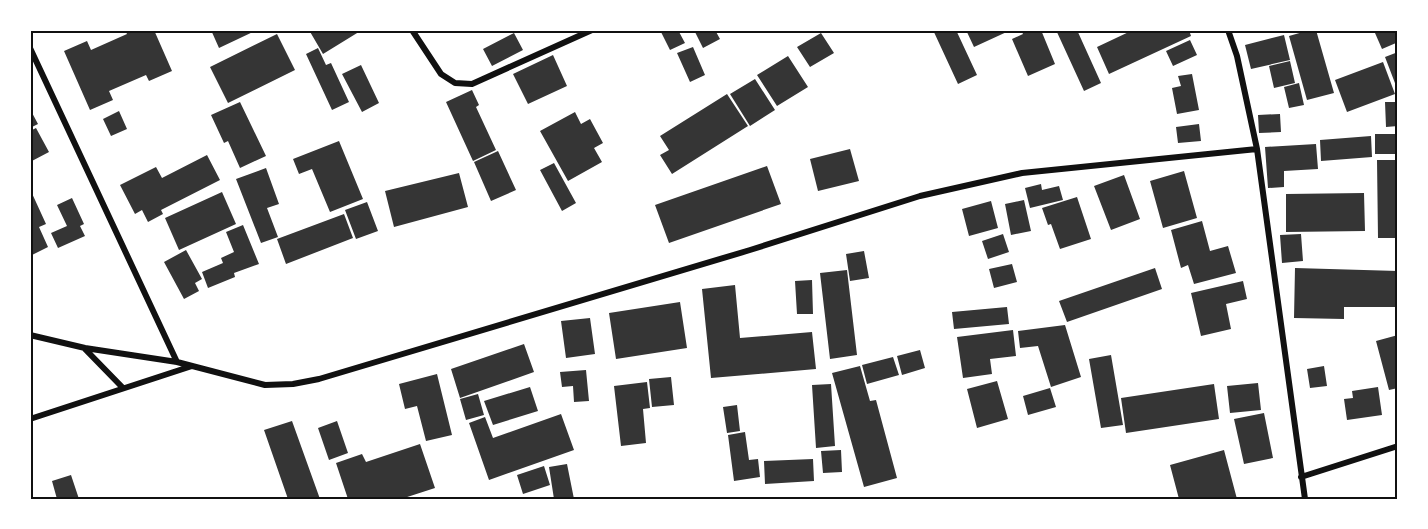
<svg xmlns="http://www.w3.org/2000/svg" width="1428" height="529" viewBox="0 0 1428 529" font-family="Helvetica,sans-serif">
<style>
.building{fill:#353535}
.lines{fill:none;stroke-linecap:round;stroke-linejoin:round}
.minor{stroke:#111;stroke-width:6}
.neatline{fill:none;stroke:#111;stroke-width:2}
</style>
<rect width="100%" height="100%" fill="#fff"/>
<path class="building" d="M125,30H154L172,71L149,81L146,75L109,91L113,100L90,110L64,51L87,41L91,50L127,34Z
M211,30H257L219,48Z
M309,30H362L323,54Z
M660,30H678L685,43L670,50Z
M694,30H715L720,39L703,48Z
M933,30H956L977,75L958,84Z
M966,30H1011L974,47Z
M1021,30H1041L1055,64L1028,76L1012,39L1023,34Z
M1056,30H1077L1101,83L1084,91Z
M1133,30H1189L1191,36L1109,74L1097,47Z
M1310,30H1316L1334,93L1307,100L1289,36Z
M1383,30H1398V47L1396,43L1382,49L1375,33Z
M514,33L523,50L492,66L483,49Z
M821,33L834,53L810,67L797,47Z
M277,34L295,70L228,103L210,67Z
M1284,35L1290,60L1251,69L1245,45Z
M1190,40L1197,55L1173,66L1166,51Z
M693,47L705,75L690,82L677,53Z
M318,48L326,65L331,63L349,102L332,110L306,54Z
M1398,52V91L1385,57Z
M553,55L567,86L528,104L513,74Z
M788,56L808,87L777,106L757,75Z
M1290,61L1295,83L1274,88L1269,66Z
M1383,62L1395,94L1347,112L1335,80Z
M361,65L379,103L362,112L342,74Z
M1192,74L1199,110L1177,114L1172,88L1181,86L1178,76Z
M755,79L775,110L750,126L730,94Z
M1299,83L1304,105L1289,108L1284,87Z
M472,90L479,105L476,107L496,150L473,161L446,102Z
M727,94L748,126L672,174L660,155L669,150L660,136Z
M240,102L266,156L240,168L228,141L224,143L211,115Z
M1385,102H1398V126L1386,127Z
M30,109L38,124L30,128Z
M119,111L127,129L111,136L103,119Z
M575,112L581,124L590,119L603,143L594,148L602,162L568,181L540,131Z
M1280,114L1281,132L1259,133L1258,115Z
M1199,124L1201,141L1178,143L1176,127Z
M36,128L49,152L30,162V131Z
M1375,134H1398V154H1375Z
M1371,136L1372,157L1321,161L1320,140Z
M339,141L363,199L330,212L312,169L299,174L293,159Z
M1316,144L1318,169L1284,171V187L1268,188L1265,147Z
M850,149L859,181L818,191L810,159Z
M498,151L516,190L491,201L474,162Z
M207,155L220,180L161,210L163,214L148,222L142,210L135,214L120,185L156,167L162,178Z
M1377,160H1398V238H1378Z
M554,163L576,203L562,211L540,170Z
M767,166L781,204L669,243L655,205Z
M266,168L279,204L267,208L278,237L261,243L236,179Z
M1184,171L1197,218L1163,228L1150,181Z
M459,173L468,207L394,227L385,191Z
M1124,175L1140,219L1111,230L1094,186Z
M1041,184L1042,190L1059,186L1063,200L1030,208L1025,188Z
M30,189L46,224L39,227L48,247L30,256Z
M222,192L236,224L179,250L165,218Z
M1364,193L1365,231L1286,232V194Z
M1077,197L1091,239L1060,249L1051,224L1048,225L1042,208Z
M72,198L84,224L80,226L85,236L58,248L51,233L67,226L57,205Z
M1024,200L1031,231L1011,235L1005,204Z
M991,201L998,228L969,236L962,209Z
M367,202L378,231L356,239L345,210Z
M344,214L353,238L286,264L277,239Z
M1202,221L1210,251L1228,246L1236,273L1194,284L1188,265L1181,268L1171,230Z
M243,225L259,264L234,273L235,277L208,288L202,272L223,263L221,258L234,252L226,232Z
M1003,234L1009,252L988,259L982,241Z
M1301,234L1303,261L1282,263L1280,235Z
M186,250L202,279L195,283L199,291L184,299L164,262Z
M864,251L869,278L850,281L846,254Z
M1012,264L1017,282L994,288L989,269Z
M1155,268L1162,289L1067,322L1059,301Z
M1295,268L1398,271V307H1344V319L1294,318Z
M847,270L857,355L830,359L820,273Z
M812,280L813,314H797L795,281Z
M1243,281L1247,299L1226,304L1231,329L1201,336L1191,293Z
M735,285L740,338L812,332L816,369L711,378L702,289Z
M680,302L687,348L616,359L609,313Z
M1007,307L1009,324L954,329L952,312Z
M590,318L595,354L566,358L561,321Z
M1065,325L1081,377L1051,387L1038,346L1020,348L1018,331Z
M1013,330L1016,356L990,359L992,374L963,378L957,337Z
M1398,335V388L1389,390L1376,341Z
M524,344L534,372L460,398L451,369Z
M920,350L925,368L902,375L897,356Z
M1111,355L1123,425L1101,428L1089,359Z
M893,357L899,375L867,384L862,365Z
M860,366L870,401L876,400L897,478L864,487L832,373Z
M1324,366L1327,386L1310,388L1307,369Z
M586,370L589,401L574,402L573,386L562,387L560,372Z
M437,374L452,435L426,441L417,406L405,409L399,384Z
M671,377L674,405L652,407L649,379Z
M997,381L1008,419L977,428L967,389Z
M647,382L650,408L643,409L646,443L621,446L614,386Z
M1258,383L1261,410L1230,413L1227,386Z
M831,384L835,446L816,448L812,385Z
M1214,384L1219,419L1126,433L1121,398Z
M530,387L538,411L493,425L484,401Z
M1378,387L1382,415L1347,420L1344,399L1353,398L1352,391Z
M1050,388L1056,407L1028,415L1023,396Z
M478,394L484,415L466,420L460,399Z
M737,405L740,431L727,433L723,407Z
M1264,413L1273,458L1244,464L1234,419Z
M561,414L574,450L489,480L469,423L485,417L493,438Z
M292,421L320,499H288L264,430Z
M337,421L348,453L329,460L318,428Z
M745,432L749,460L758,459L760,477L734,481L728,435Z
M420,444L435,488L401,499H348L336,463L362,454L366,462Z
M841,450L842,472L823,473L821,451Z
M1224,450L1237,499H1179L1170,465Z
M813,459L814,481L765,484L764,461Z
M567,464L574,499H554L549,467Z
M544,466L550,485L523,494L517,475Z
M71,475L79,499H57L52,481Z"/>
<g class="lines">
<path class="minor" d="M412,30L441,74L455,83L472,84L592,30
M1228,30L1237,56L1257,149L1305,499
M30,48L177,362
M30,335L85,348L177,362L265,385L293,384L319,379L750,250L920,196L1022,173L1257,149
M85,349L123,388
M30,419L192,366
M1301,477L1398,446"/>
</g>
<rect width="1428" height="529" fill="none" stroke="#ffffff" stroke-width="63"/>
<rect x="32" y="32" width="1364" height="466" class="neatline"/>
</svg>
